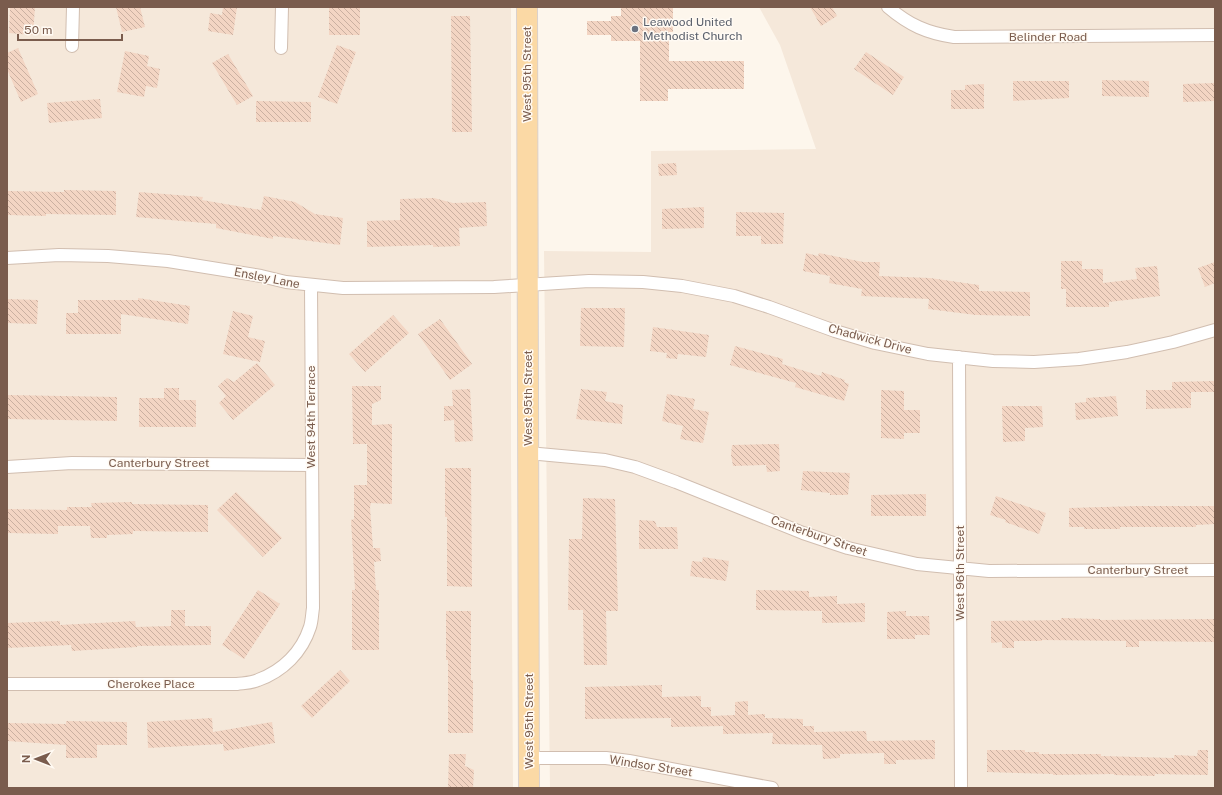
<svg xmlns="http://www.w3.org/2000/svg" width="1222" height="795" viewBox="0 0 1222 795" font-family="'Public Sans',sans-serif">
<style>
.residential{fill:#f5e8da}
.building{fill:url(#building-back-hatch)}
.lines{fill:none;stroke-linecap:round;stroke-linejoin:round}
.minor-casing{stroke:#d1beb0;stroke-width:14}
.primary-casing{stroke:#dad1cd;stroke-width:22}
.minor{stroke:#fff;stroke-width:12}
.primary{stroke:#fbd9a5;stroke-width:20}
.worship-dot{fill:#6b7280;stroke:#fffaf3;stroke-width:1.5}
.labels{text-anchor:middle;stroke-width:3;stroke-linejoin:round;paint-order:stroke}
.worship-label{font-size:12px;fill:#5b616d;stroke:#fffaf3;text-anchor:start}
.street-label{font-size:12px;fill:#7a5c4d;stroke:#fffaf3}
</style>
<defs>
<pattern id="building-back-hatch" width="6" height="6" patternUnits="userSpaceOnUse"><rect width="6" height="6" fill="#f3d5c3"/><path d="M-1 5l2 2M0 0l6 6M5-1l2 2" fill="none" stroke="#cab0a1"/></pattern>
</defs>
<rect width="100%" height="100%" fill="#fdf6ec"/>
<path class="residential" d="M7,7H511V456L513,788H7Z
M759,7H1215V788H550L544,251L651,252V151L816,149L780,45Z"/>
<path class="building" d="M10,7H35L33,35L9,33Z
M116,7H140L145,27L122,32Z
M223,7H237L233,35L208,31L210,13L222,15Z
M329,7H360V35H329Z
M621,7H673V32H669V61H744V89H668V101H640V41H611V35H587V21H611V16H621Z
M810,7H832L837,16L821,26Z
M451,16H470L472,132H452Z
M337,45L356,52L337,104L318,97Z
M18,48L38,94L21,102L7,69V53Z
M125,51L149,56L147,66L160,69L157,88L146,86L144,97L117,92Z
M866,52L904,77L893,95L854,69Z
M228,54L253,96L237,105L212,63Z
M1102,80L1149,81V97L1102,96Z
M1013,81H1069V98L1013,101Z
M1215,83V101L1183,102V84Z
M984,84V109H951V90H965V85Z
M100,99L102,118L49,123L47,103Z
M256,101L311,102V122H256Z
M676,163L677,175L659,176L658,164Z
M64,190L116,191V215L46,214V216L7,215V191L64,192Z
M139,192L203,197L202,200L261,210L264,196L295,202L315,214L343,218L340,245L273,236V239L216,228V224L136,217Z
M434,198L453,203L486,202L487,226L459,228L460,246L433,247V245L367,247V221L400,220V199Z
M704,207V228L662,229V209Z
M736,212L784,213L783,244H761V236H736Z
M806,253L818,256L819,253L863,262H880L879,276L930,278L979,285V291L1030,292V316L976,315L928,309L929,299L861,296L862,289L829,283L830,276L803,271Z
M1061,261H1082V269H1103V283L1137,279L1135,268L1157,266L1160,296L1109,302V307H1066V289H1061Z
M1215,262V283L1205,287L1198,268Z
M138,298L190,306L188,324L121,314V334H66V313H78V300H138Z
M7,299L38,300L37,324L7,323Z
M581,308H625L624,347L580,346Z
M233,311L253,316L248,337L265,341L260,362L223,354Z
M393,315L409,333L365,372L349,354Z
M440,319L472,364L450,380L418,334Z
M653,327L709,335L706,357L678,354L677,359L666,358L667,353L650,351Z
M735,346L783,359L782,364L821,376L822,372L845,380L844,382L849,384L844,401L795,387L796,383L730,365Z
M257,363L275,385L233,420L219,403L226,396L218,386L227,378L234,382Z
M1215,381V392H1191V408L1146,409V390H1172V382Z
M352,386H381V400L372,404V425L392,424V504L371,503L370,507L373,548H380L381,561L374,562L376,590H379V650H352V590H355L351,520L354,519V485H367V444H353Z
M164,388H179V400H196V427H139V398H164Z
M470,389L473,441L455,442L454,420L444,421V406H453L452,390Z
M581,389L607,392L605,401L623,405L622,424L576,419Z
M881,390L904,391V410H920V433H904V439L881,438Z
M667,394L695,399L693,409L709,412L703,443L680,439L683,426L662,421Z
M7,395L117,397V421L7,419Z
M1116,396L1118,416L1076,420L1075,403L1086,402V398Z
M1002,406H1042L1043,427L1025,428V441L1003,442Z
M779,444L780,471L767,472L766,465L733,466L731,455L732,445Z
M445,468H471L472,587L447,586V517H445Z
M803,471L850,473L848,495H830V493L801,490Z
M236,492L282,538L263,557L217,510Z
M926,494V516H871V495Z
M996,496L1046,513L1039,534L1005,522L1006,520L990,515Z
M583,498L615,499L618,611H606L607,665H584L583,610H568L569,539H582Z
M132,502V504L208,505V532L133,531V534L107,535V538H91L90,526H58V534L7,533V509L67,510V507H92L91,503Z
M1138,506H1215V524L1196,525V527H1120V529H1084V527H1069V508Z
M639,520L655,521L657,527H677L678,549H639Z
M703,557L729,561L726,581L690,576L692,561L702,562Z
M258,590L280,604L244,659L222,645Z
M756,590L809,591V597L837,596V604L865,603V622L822,623V611L756,610Z
M171,610H185V626H211V645L137,646V647L72,651L71,645L7,648V623L60,621V625L135,621L136,627L171,626Z
M446,611H471V680H473V733H448V660H446Z
M906,611V616H929L930,635H915V639H887V612Z
M1061,618L1100,619V620L1214,619V642L1139,641V647H1126V641L1042,640V641H1014V648H1002V642L991,643V621L1061,620Z
M340,670L350,681L312,718L301,706Z
M662,685V697L701,696V707H711V716L735,715V702L748,701V715L765,714V718L803,719V726H814V732L866,731L867,741L935,740V759L896,760V764H884V753L840,754V758L823,759L822,745L772,744L773,733L723,734V726L671,727V718L585,719V687Z
M212,718L213,732L272,722L275,743L224,751L223,744L148,748L147,722Z
M66,721L127,722V745H97V758H66V745L7,741V723L66,724Z
M987,750H1025V752H1039V754H1101V756L1174,758V755L1197,756L1198,750H1208V775L1155,774V776L1114,775V774L1053,775V774L987,772Z
M449,754H466L465,766L474,770L473,788H448Z"/>
<g class="lines">
<g class="minor-casing">
<path id="minor" d="M888,7C909,25 927,33 954,37L1215,35
M72,46L73,7
M281,48L282,7
M7,258L59,255L108,256L168,261L261,276L286,282L343,288L494,287L589,281L643,282L682,286L734,296L769,307L835,331L875,343L928,354L993,361L1034,362L1079,359L1127,352L1173,342L1215,330
M959,357L961,788
M528,453L605,460L635,467L676,482L803,533L848,548L917,564L989,571L1215,570
M7,467L72,463L312,465
M7,684H237C244,683 252,683 258,680C283,671 302,652 310,627C312,621 312,614 313,608L311,285
M529,758H606L629,761L772,788"/>
</g>
<g class="primary-casing">
<path id="primary" d="M527,7L529,788"/>
</g>
<use href="#minor" class="minor"/>
<use href="#primary" class="primary"/>
</g>
<circle class="worship-dot" cx="635" cy="29" r="4"/>
<g class="labels">
<g class="worship-label">
<text x="643" y="26">Leawood United<tspan x="643" dy="14">Methodist Church</tspan></text>
</g>
<g class="street-label">
<text x="1048" y="41">Belinder Road</text>
<text transform="translate(527 74) rotate(-90)" y="4">West 95th Street</text>
<text transform="translate(267 278) rotate(11)" y="4">Ensley Lane</text>
<text transform="translate(870 339) rotate(15)" y="4">Chadwick Drive</text>
<text transform="translate(528 398) rotate(-90)" y="4">West 95th Street</text>
<text transform="translate(311 417) rotate(-90)" y="4">West 94th Terrace</text>
<text x="159" y="467">Canterbury Street</text>
<text transform="translate(819 536) rotate(19)" y="4">Canterbury Street</text>
<text x="1138" y="574">Canterbury Street</text>
<text transform="translate(960 573) rotate(-90)" y="4">West 96th Street</text>
<text x="151" y="688">Cherokee Place</text>
<text transform="translate(529 721) rotate(-90)" y="4">West 95th Street</text>
<text transform="translate(651 766) rotate(9)" y="4">Windsor Street</text>
</g>
</g>
<rect width="1222" height="795" fill="none" stroke="#7a5c4d" stroke-width="16"/>
<g transform="translate(36 759) rotate(270)" stroke="#fffaf3" stroke-width="3" paint-order="stroke">
<path d="M0-3L7 15L0 10L-7 15Z" fill="#7a5c4d"/>
<text y="-6" font-size="11" font-weight="bold" text-anchor="middle" fill="#7a5c4d">N</text>
</g>
<path d="M18 34v6h104v-6" fill="none" stroke="#7a5c4d" stroke-width="2"/>
<text x="24" y="34" font-size="12" fill="#7a5c4d" stroke="#fffaf3" stroke-width="3" paint-order="stroke">50 m</text>
</svg>
